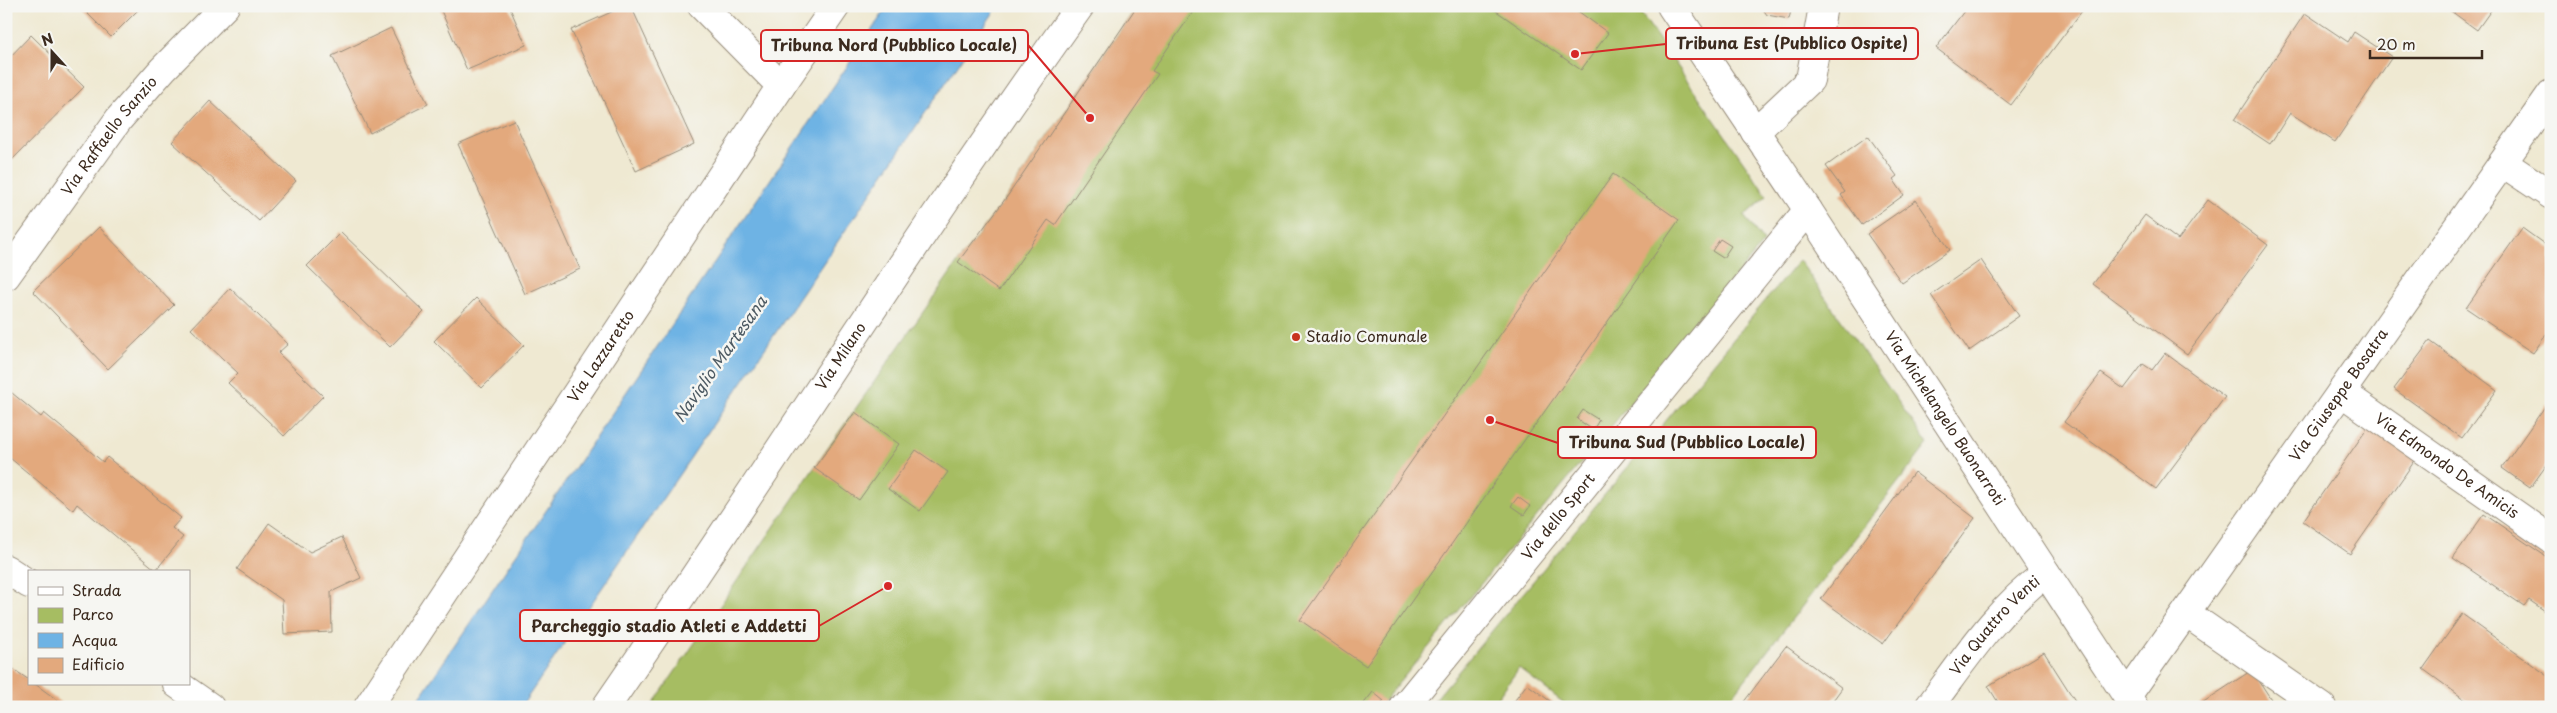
<svg xmlns="http://www.w3.org/2000/svg" width="2557" height="713" viewBox="0 0 2557 713" font-family="'Playpen Sans',sans-serif">
<style>
.green{fill:#a6bd62;stroke:#707440}
.water{fill:#6eb3e4;stroke:#546e81}
.building{fill:#e3a97d}
.lines{fill:none;stroke-linecap:round;stroke-linejoin:round}
.minor-casing{stroke:#958a78;stroke-width:30}
.minor{stroke:#fff;stroke-width:28}
.poi-dot{fill:#c8321e;stroke:#f6f6f2;stroke-width:2}
.labels{text-anchor:middle;stroke-width:5;stroke-linejoin:round;paint-order:stroke}
.street-label{font-size:15px;fill:#3b2a1e;stroke:#f6f6f2}
.poi-label{font-size:15px;fill:#3b2a1e;stroke:#f6f6f2;text-anchor:start}
.water-label{font-size:16px;font-style:italic;fill:#4d5a63;stroke:#f6f6f2}
.leader{fill:none;stroke:#d62828;stroke-width:2}
.callout-dot{fill:#d62828;stroke:#f6f6f2;stroke-width:2}
.callout{fill:#f6f6f2;stroke:#d62828;stroke-width:2}
.callout-label{font-size:16px;text-anchor:middle;font-weight:bold;fill:#3b2a1e}
</style>
<rect width="100%" height="100%" fill="#f6f6f2"/>
<filter id="ink" filterUnits="userSpaceOnUse"><feTurbulence type="fractalNoise" baseFrequency=".02" numOctaves="2"/><feDisplacementMap in="SourceGraphic" scale="10" xChannelSelector="R" yChannelSelector="G"/><feConvolveMatrix kernelMatrix="1 2 1 2 8 2 1 2 1" color-interpolation-filters="sRGB"/></filter>
<filter id="wash" filterUnits="userSpaceOnUse"><feTurbulence type="fractalNoise" baseFrequency=".0096" numOctaves="4" result="noise"/><feDisplacementMap in="SourceGraphic" scale="20" xChannelSelector="R" yChannelSelector="G"/><feGaussianBlur stdDeviation="1.12" result="paint"/><feColorMatrix in="noise" values="0 0 0 0 0 0 0 0 0 0 0 0 0 0 0 0 0 1.4 0 .05"/><feComposite in="paint" operator="in"/></filter>
<g filter="url(#wash)">
<rect width="100%" height="100%" fill="#efe9d2"/>
<path class="green" d="M1137,6H1636L1767,196L1744,216L1764,242L1379,707H651L814,468L958,262L1009,194Z
M1799,260L1928,444L1724,707H1569L1519,668L1491,707H1429Z"/>
<path class="water" d="M888,6H998L521,707H413Z"/>
<g id="blocks">
<path class="building" d="M80,6H142L111,37Z
M439,6H509L526,45L467,70Z
M625,6H631L694,144L636,171L571,30Z
M1137,6H1197L1152,71L1158,74L1055,225L1048,220L999,291L958,262L1009,194Z
M1489,6H1571L1608,33L1581,70Z
M1761,6H1792L1789,19L1767,15Z
M1968,6H2076L2082,11L2011,105L1936,48Z
M2444,6H2494L2477,30Z
M2305,13L2348,42L2354,32L2392,57L2335,142L2290,113L2270,144L2234,120Z
M391,28L428,104L370,133L332,56Z
M31,35L84,87L6,166V61Z
M210,101L296,181L259,221L172,142Z
M514,120L580,269L525,294L458,144Z
M1868,136L1897,176L1893,179L1904,195L1862,225L1841,195L1845,192L1826,166Z
M1613,174L1679,220L1366,666L1300,620Z
M1916,200L1950,250L1902,283L1867,234Z
M2208,200L2268,245L2187,354L2093,284L2145,215L2178,240Z
M99,227L174,305L108,369L33,291Z
M2522,228L2551,249V328L2533,353L2466,308Z
M341,232L424,312L390,347L307,266Z
M1720,239L1731,246L1723,258L1712,251Z
M1981,260L2019,316L1969,351L1931,295Z
M230,288L288,344L278,353L323,396L284,436L228,383L238,373L191,329Z
M476,298L524,345L482,388L434,341Z
M2430,341L2497,390L2462,438L2394,389Z
M2165,353L2225,397L2156,489L2064,422L2101,373L2124,389L2143,364L2152,370Z
M6,388L41,417L44,413L103,462L107,457L181,518L172,528L183,537L156,570L77,504L73,510L10,458L6,464Z
M2546,405L2551,408V459L2530,488L2502,468Z
M1583,410L1599,420L1593,430L1577,419Z
M855,412L899,444L859,500L814,468Z
M2371,423L2418,456L2350,554L2303,521Z
M916,450L948,472L920,511L888,489Z
M1914,472L1975,518L1883,644L1821,599Z
M1518,497L1530,506L1524,515L1511,506Z
M2484,514L2551,560V615L2529,600L2524,606L2453,558Z
M269,523L310,552L342,537L361,578L331,592L332,632L284,634L282,600L237,569Z
M2462,614L2551,678V707H2475L2423,669Z
M1786,646L1842,688L1828,707H1740Z
M2044,652L2079,707H2001L1988,686Z
M6,664L29,680V684H35L67,707H6Z
M2252,670L2276,707H2200L2199,705Z
M1527,684L1558,707H1510Z
M1373,692L1384,701L1379,707H1361Z"/>
</g>
</g>
<g filter="url(#ink)">
<use href="#blocks" fill-opacity="0" stroke="#958a78" stroke-width="1"/>
<g class="lines">
<g class="minor-casing">
<g id="minor">
<path d="M702,6L781,86"/>
<path id="s1" d="M1671,6L1808,210L2134,707"/>
<path d="M1755,132L1810,80L1823,6"/>
<path d="M2503,163L2551,195"/>
<path id="s2" d="M6,276L119,119L163,69L225,6"/>
<path id="s3" d="M2341,392L2551,539"/>
<path d="M6,569L29,584"/>
<path d="M2186,613L2322,707"/>
<path d="M177,684L210,707"/>
<path id="s4" d="M2127,696L2551,94"/>
<path id="s5" d="M368,707L781,86L836,6"/>
<path id="s6" d="M606,707C766,475 916,236 1080,6"/>
<path id="s7" d="M1404,707L1808,210"/>
<path id="s8" d="M1929,707C1965,659 1997,609 2046,573"/>
</g>
</g>
<use href="#minor" class="minor"/>
</g>
</g>
<circle class="poi-dot" cx="1296" cy="337" r="5"/>
<g class="labels">
<g class="street-label">
<text dy="5" stroke="none"><textPath href="#s2" startOffset="174">Via Raffaello Sanzio</textPath></text>
<text dy="5" stroke="none"><textPath href="#s5" startOffset="421">Via Lazzaretto</textPath></text>
<text dy="5" stroke="none"><textPath href="#s6" startOffset="422">Via Milano</textPath></text>
<text dy="5" stroke="none"><textPath href="#s4" startOffset="368">Via Giuseppe Bosatra</textPath></text>
<text dy="5" stroke="none"><textPath href="#s1" startOffset="495">Via Michelangelo Buonarroti</textPath></text>
<text dy="5" stroke="none"><textPath href="#s3" startOffset="129">Via Edmondo De Amicis</textPath></text>
<text dy="5" stroke="none"><textPath href="#s7" startOffset="245">Via dello Sport</textPath></text>
<text dy="5" stroke="none"><textPath href="#s8" startOffset="105">Via Quattro Venti</textPath></text>
</g>
<g class="poi-label">
<text x="1306" y="342">Stadio Comunale</text>
</g>
<g class="water-label">
<text transform="translate(720 359) rotate(-55)" y="6">Naviglio Martesana</text>
</g>
</g>
<path class="leader" d="M1575 54L1666 44M1090 118L1028 45M1490 420L1558 443M888 586L819 626"/>
<g class="callout-dot">
<circle cx="1575" cy="54" r="5"/>
<circle cx="1090" cy="118" r="5"/>
<circle cx="1490" cy="420" r="5"/>
<circle cx="888" cy="586" r="5"/>
</g>
<g class="callout">
<rect x="1666" y="28" width="252" height="31" rx="5"/>
<rect x="761" y="30" width="267" height="31" rx="5"/>
<rect x="1558" y="427" width="258" height="31" rx="5"/>
<rect x="520" y="610" width="299" height="31" rx="5"/>
</g>
<g class="callout-label">
<text x="1792" y="49">Tribuna Est (Pubblico Ospite)</text>
<text x="894" y="51">Tribuna Nord (Pubblico Locale)</text>
<text x="1687" y="448">Tribuna Sud (Pubblico Locale)</text>
<text x="669" y="632">Parcheggio stadio Atleti e Addetti</text>
</g>
<rect width="2557" height="713" fill="none" stroke="#f6f6f2" stroke-width="25"/>
<rect x="28" y="570" width="162" height="115" fill="#f6f6f2" stroke="#aba49d"/>
<rect x="38" y="587" width="25" height="8" fill="#ffffff" stroke="#aba49d"/>
<text x="72" y="596" font-size="15" fill="#3b2a1e">Strada</text>
<rect x="38" y="608" width="25" height="15" fill="#a6bd62" stroke="#aba49d"/>
<text x="72" y="620" font-size="15" fill="#3b2a1e">Parco</text>
<rect x="38" y="633" width="25" height="15" fill="#6eb3e4" stroke="#aba49d"/>
<text x="72" y="646" font-size="15" fill="#3b2a1e">Acqua</text>
<rect x="38" y="658" width="25" height="15" fill="#e3a97d" stroke="#aba49d"/>
<text x="72" y="670" font-size="15" fill="#3b2a1e">Edificio</text>
<g transform="translate(52 52) rotate(339)" stroke="#f6f6f2" stroke-width="4" paint-order="stroke">
<path d="M0-4L9 19L0 12L-9 19Z" fill="#3b2a1e"/>
<text y="-8" font-size="14" font-weight="bold" text-anchor="middle" fill="#3b2a1e">N</text>
</g>
<path d="M2370 50v8h112v-8" fill="none" stroke="#3b2a1e" stroke-width="2.5"/>
<text x="2377" y="50" font-size="15" fill="#3b2a1e" stroke="#f6f6f2" stroke-width="4" paint-order="stroke">20 m</text>
</svg>
